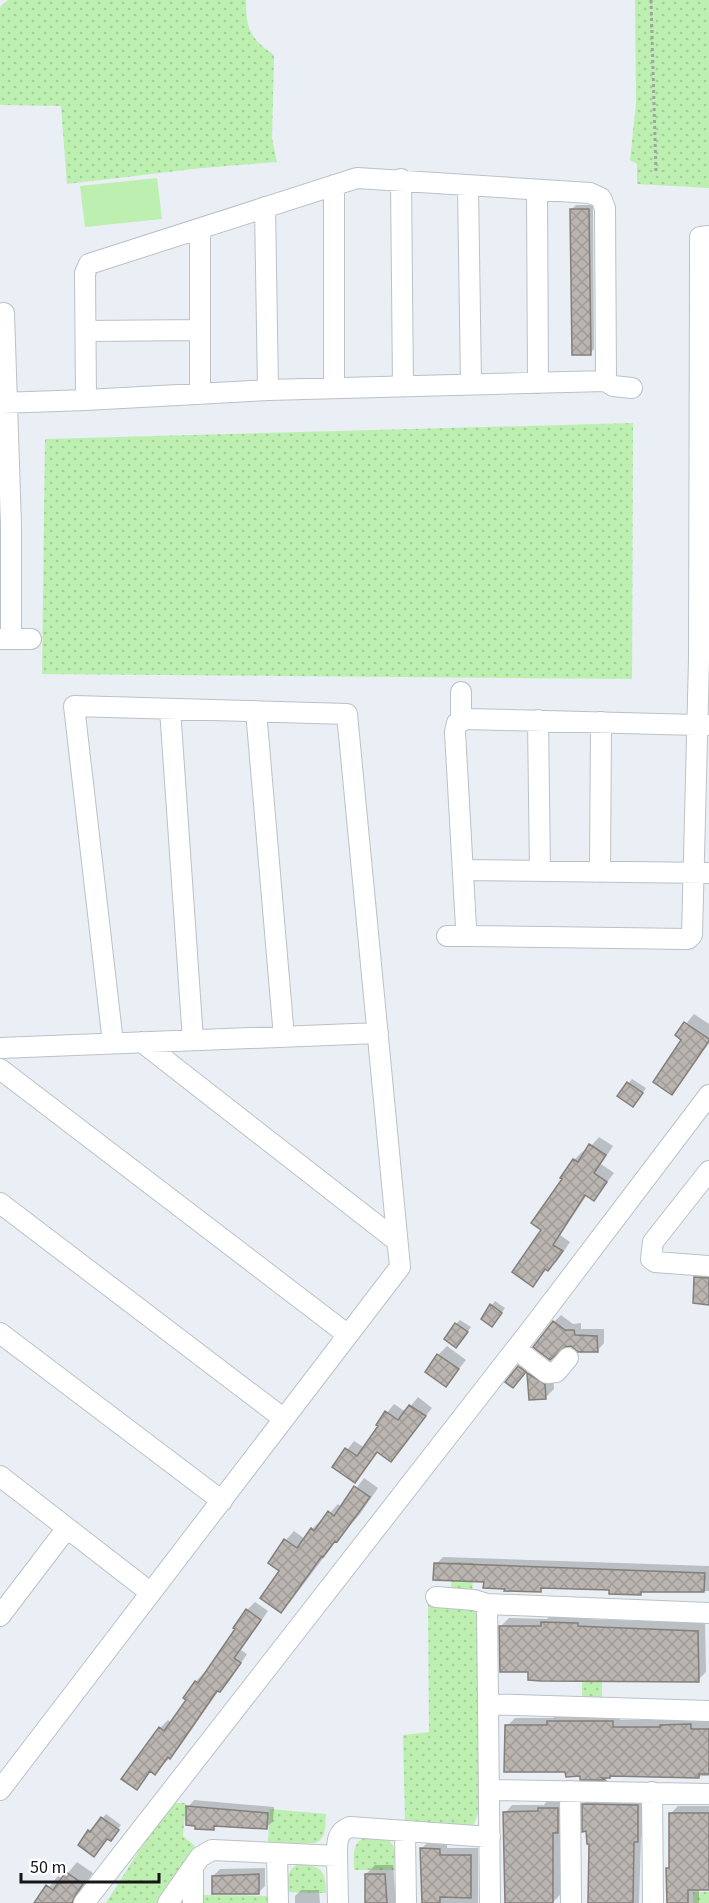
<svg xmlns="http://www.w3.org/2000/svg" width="709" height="1903" viewBox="0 0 709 1903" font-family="'Source Sans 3',sans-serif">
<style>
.grass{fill:url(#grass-dots)}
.pitch{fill:#bdf0b0}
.shadow{fill:#0003}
.building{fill:url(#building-cross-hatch);stroke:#847f7a;stroke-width:1.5}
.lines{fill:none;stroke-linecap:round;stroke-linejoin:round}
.minor-casing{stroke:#bbc1c6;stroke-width:22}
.path{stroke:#9fa3a7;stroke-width:3;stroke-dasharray:3 3;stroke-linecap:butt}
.minor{stroke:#fff;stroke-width:20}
</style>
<defs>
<pattern id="grass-dots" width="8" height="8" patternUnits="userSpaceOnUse" patternTransform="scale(1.5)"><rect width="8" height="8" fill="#bdf0b0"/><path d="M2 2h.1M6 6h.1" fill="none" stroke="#a2cd97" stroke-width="1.8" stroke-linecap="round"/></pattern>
<pattern id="building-cross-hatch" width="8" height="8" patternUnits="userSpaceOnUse" patternTransform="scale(1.5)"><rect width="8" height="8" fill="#bab5b0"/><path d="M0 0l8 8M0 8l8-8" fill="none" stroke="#9f9b97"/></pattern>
</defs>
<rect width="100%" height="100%" fill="#e9eff4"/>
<path class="grass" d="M8,0H246C246,30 250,38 274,55L272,138L277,162L202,168L67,184L61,106L0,105V7Z
M635,0H709V188L637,184V164L630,160L636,104Z
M633,423L632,679L42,674L45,439Z
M452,1562L474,1563L472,1594L451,1593Z
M428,1603L477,1610L478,1614L480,1809L474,1824C465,1827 419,1821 405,1820L403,1735L429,1732Z
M582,1649H602V1698H582Z
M169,1803H186L183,1836L195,1846L156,1903H106Z
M270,1809L326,1814C325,1826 327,1838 315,1843L270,1844L268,1841Z
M366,1838L390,1841L395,1850L394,1870H354C354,1857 351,1841 366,1838Z
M300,1864C322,1866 326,1871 326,1893L287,1892C287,1881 287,1867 300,1864Z
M693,1892H709V1903H693Z
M204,1895L270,1896V1903H204Z"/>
<path class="pitch" d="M157,178L162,219L85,227L80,186Z"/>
<path class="shadow" d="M576,205H593L594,349L590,353L572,209Z
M694,1014L709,1024V1043L680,1084L671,1093L683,1039L677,1035Z
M632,1079L646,1088L637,1101L619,1096Z
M599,1137L613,1146L601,1164L614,1173L594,1199L587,1195L560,1235L570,1242L557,1261L548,1269H547L533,1285L543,1229L564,1179L562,1177L574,1160L583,1151L585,1153Z
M709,1273V1303L696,1278L700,1274Z
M495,1301L505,1308L496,1321L492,1305Z
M561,1315L573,1324L581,1323V1329H604V1343L597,1351H581L554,1322Z
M460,1320L471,1327L460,1342L456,1324Z
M447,1346L466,1360L446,1385L438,1355Z
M528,1358L533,1362L521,1377L507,1382Z
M537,1365L553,1375L554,1389L545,1398L530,1399L529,1374Z
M418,1397L432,1408L391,1460L378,1451L355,1481L334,1467L354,1441L365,1448L380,1426L378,1424L394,1404L406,1412Z
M364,1478L378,1488L360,1514L337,1540L290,1602L281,1611V1570L270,1563L286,1540L294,1531L305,1539L312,1529L321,1520L322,1522L338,1504L342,1507Z
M443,1557L709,1566V1591H643L641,1593L611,1589L544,1586L540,1591L485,1581L436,1564Z
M255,1602L268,1611L241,1650L247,1654L228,1683L219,1690L178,1749L155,1773L152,1770L137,1788L160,1728L168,1720L172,1723L188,1700L185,1698L196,1681L204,1673L205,1675L237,1629L247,1610Z
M551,1615H585V1619L705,1623L706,1672L698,1680L530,1671L501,1626L509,1618L547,1619Z
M557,1713H620V1720H667L670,1717H698V1721H709V1776L641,1777L611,1775L604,1779L582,1778V1775L567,1771L507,1726L515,1718H553Z
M591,1797L644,1798V1834L641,1837L639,1903H588V1877L591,1875L588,1830L584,1804Z
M194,1800L274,1807L273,1821L267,1827L216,1825L213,1828L188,1807Z
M547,1801H565V1824L560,1829V1895L553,1902L506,1903L505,1813L512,1805H544Z
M678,1806H709V1888H699V1903H669L671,1813Z
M106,1814L121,1825L114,1835L80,1845L89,1831L93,1827L95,1828Z
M429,1841L447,1842V1848H478V1903H423L421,1849Z
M77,1862L93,1873L72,1903H36L58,1876L63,1879Z
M375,1865H393L396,1903H366V1874Z
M265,1868V1886L259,1892L213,1876L220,1869Z
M301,1890H319L320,1903H295V1896Z"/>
<path class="building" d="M570,209H589L591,355H572Z
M684,1022L709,1039V1041L672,1095L653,1082L681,1040L675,1035Z
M627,1082L643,1093L633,1107L617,1096Z
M589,1144L606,1155L594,1173L607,1182L594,1201L585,1195L553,1245L563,1251L548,1271L545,1269L533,1287L512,1272L541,1230L531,1223L562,1179L560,1178L573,1159L578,1162Z
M694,1277L709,1278V1305L693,1303Z
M490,1304L502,1313L492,1327L481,1319Z
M553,1321L565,1330H574L575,1335L597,1336L598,1352H578L571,1346L565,1347L550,1360L533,1347Z
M455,1323L468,1332L456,1348L444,1339Z
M437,1354L459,1369L446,1387L425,1372Z
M518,1366L526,1372L513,1388L505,1382Z
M527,1373L545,1384L546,1399L529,1400Z
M409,1405L426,1416L391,1462L377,1452L355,1483L332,1467L345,1448L357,1456L378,1426L376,1425L385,1411L398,1420Z
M354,1486L370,1497L337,1542L335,1541L323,1557L322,1556L281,1613L260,1598L279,1571L268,1563L284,1539L297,1548L311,1528L314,1531L328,1511L334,1516Z
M434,1563L705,1573L704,1592H641V1595L609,1594V1590L541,1588V1592L504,1591L505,1589L483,1588L484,1582L433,1580Z
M246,1609L261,1620L234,1658L241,1663L220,1692L217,1691L170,1759L168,1757L155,1775L150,1771L137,1790L121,1779L159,1727L164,1731L186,1700L183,1698L195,1681L198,1683L235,1629L233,1628Z
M541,1622L578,1623V1626L598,1627L698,1631L699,1682L541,1681L528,1680V1672H500L499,1626H541Z
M547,1721H613V1727H660V1725L691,1724V1729H709V1774H699V1778L610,1776V1778H602L605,1780H580V1776L566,1777L565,1772H504L505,1725H547Z
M582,1804L638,1805V1842H634L633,1903H588L589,1844H587L586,1831L582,1832Z
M186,1806L268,1813L267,1829L214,1826V1830L195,1829V1826L186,1825Z
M538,1808H558V1833H553V1903H505L503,1812L538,1811Z
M669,1813H709V1890H688V1903H667L666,1868H669Z
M101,1817L119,1830L111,1841L107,1839L94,1857L78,1845L88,1830L90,1832Z
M420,1848L440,1849V1855H471V1898L440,1897V1903H422Z
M66,1872L83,1884L75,1896L72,1903H34L46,1885L53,1890Z
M259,1874V1894H212V1876Z
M365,1874H385L387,1903H365Z"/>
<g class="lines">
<g class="minor-casing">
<path id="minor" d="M401,179L403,387
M334,185V388
M468,186L471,384
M537,190L538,383
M265,207L268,390
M200,230V393
M709,236L700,237V264L699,660C697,752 694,843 692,935L688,939L473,936L469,935L466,927L455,732L457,723L467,719L697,725H709
M4,313L11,525V639
M86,331L200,330
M86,400L85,273L89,264L357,178L590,193L601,198L605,208L606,381
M0,403L86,400L268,390L606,381L613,386L632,388
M0,639H31
M461,692V720
M170,709L193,1040
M256,711L284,1037
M538,720L540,871
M463,870L709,873
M600,872L601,722
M447,936H471
M142,1042L397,1241
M0,1048L378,1033
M0,1069L348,1335
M709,1171L653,1242L651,1259L655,1262L709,1266
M0,1203L284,1419
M0,1333L222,1501
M516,1349L547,1373L556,1372L568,1358
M0,1476L151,1593
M436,1597L474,1600L487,1604L709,1613
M487,1604L490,1903
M0,1616L67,1528
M488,1704L709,1711
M0,1790L400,1267L347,714L74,706L113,1043
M490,1790L709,1794
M570,1791L571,1903
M652,1792L653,1903
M405,1831L406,1903
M277,1854L278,1903
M337,1856L338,1903
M193,1867V1903
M84,1903L536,1323L709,1095
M168,1903L200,1857L212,1850L337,1856C337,1843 336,1832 350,1827L490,1837"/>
</g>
<path class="path" d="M651,0L656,173"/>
<use href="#minor" class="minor"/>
</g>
<path d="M21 1873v9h138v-9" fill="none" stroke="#141618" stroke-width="3"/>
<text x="30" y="1873" font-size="18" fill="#141618" stroke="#ffffff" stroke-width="4.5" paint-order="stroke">50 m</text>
</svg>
